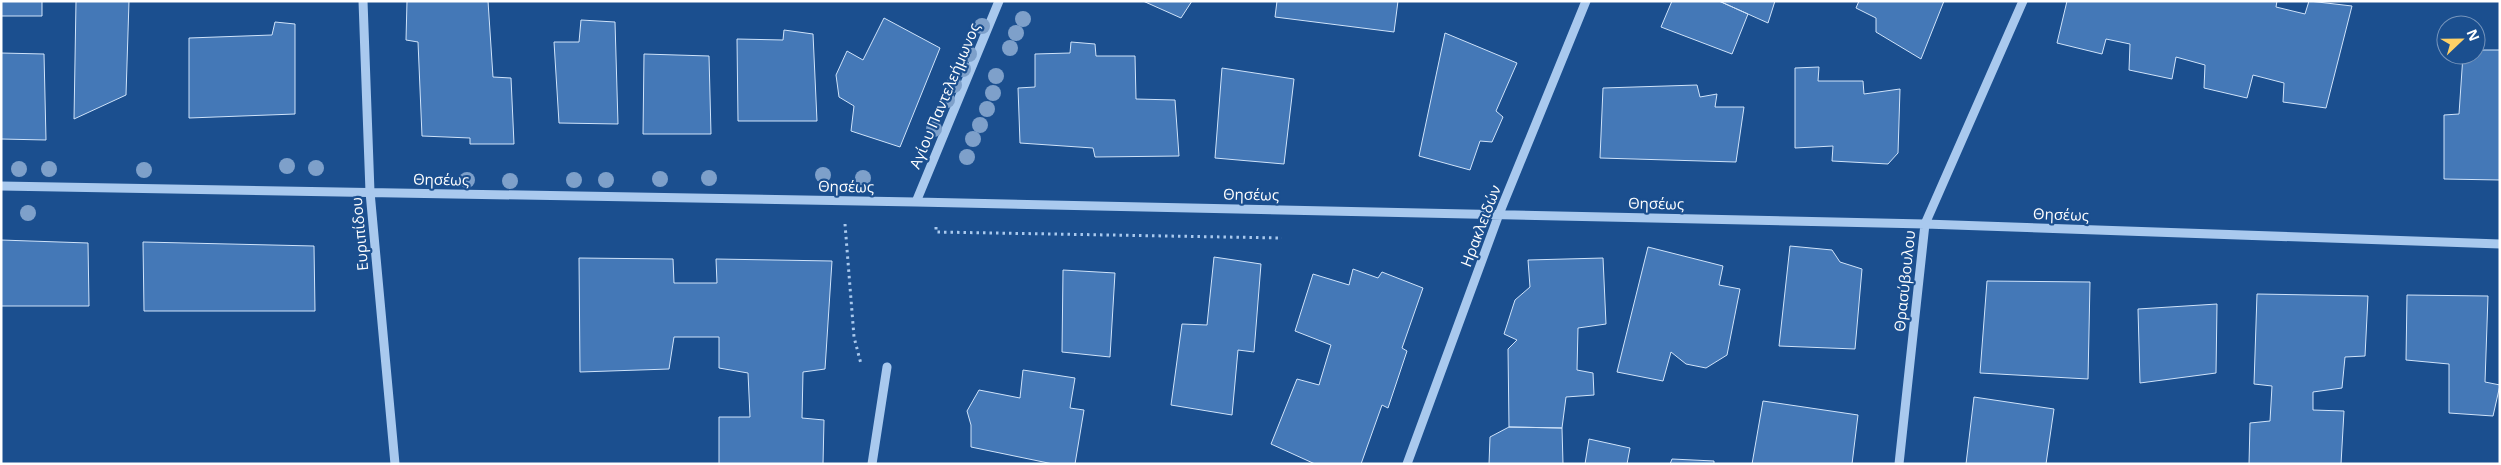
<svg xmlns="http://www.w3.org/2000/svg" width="2501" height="465" viewBox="0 0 2501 465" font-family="'Open Sans',sans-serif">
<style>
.building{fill:#4478b7;stroke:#cfe3fa}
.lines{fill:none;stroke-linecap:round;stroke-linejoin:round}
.path{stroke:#a9c9ee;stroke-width:3;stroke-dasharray:2.5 4;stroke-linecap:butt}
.minor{stroke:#a9c9ee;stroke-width:9}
.tree{fill:#7ea0ca}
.labels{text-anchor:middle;stroke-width:4.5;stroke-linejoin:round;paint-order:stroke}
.street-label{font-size:15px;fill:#fff;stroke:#1b4f8f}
</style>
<rect width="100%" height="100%" fill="#1b4f8f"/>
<path class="building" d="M1,1H42V16H1Z
M76,1H129L126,95L74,119Z
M407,1H488L493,77L511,78L514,144H470V138L422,136L418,42L406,40Z
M1143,1H1192L1181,18Z
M1277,1H1398L1394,32L1275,17Z
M1672,1H1719L1748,14L1732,54L1661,27Z
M1719,1H1775L1768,23Z
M1859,1H1944L1921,59L1876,32V18L1856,8Z
M2067,1H2277L2276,7L2305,14L2309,1L2352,6L2326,108L2283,102L2284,83L2253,75L2247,98L2204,88L2205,65L2176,57L2172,79L2129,70L2130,44L2106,39L2102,54L2057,43Z
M884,18L940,48L900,147L851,131L854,106L839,97L836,75L847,51L863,60Z
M581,20L615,22L618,124L559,123L554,42H579Z
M275,22L295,24V114L189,118V38L272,35Z
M784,30L813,34L817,121H738L737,39L783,40Z
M1445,33L1517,63L1496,111L1503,117L1492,142L1480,141L1470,170L1419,156Z
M1071,42L1095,44L1096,56H1135L1136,99L1175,100L1179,156L1095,157L1093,148L1020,143L1018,88L1035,87V54L1070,53Z
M2476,50H2500V180L2444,179V115L2459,114L2463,55H2476Z
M1,53L44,54L46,140L1,139Z
M644,54L709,56L711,134H643Z
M1819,67L1818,81H1863L1864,94L1900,89L1898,153L1888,164L1832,161L1833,146L1795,148V68Z
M1222,68L1294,79L1284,164L1215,158Z
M1697,85L1700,97L1717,94L1715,107H1744L1736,162L1600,158L1603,88Z
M1,240L88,243L89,306H1Z
M143,242L314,246L315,311H144Z
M1790,246L1832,250L1840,262L1862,269L1855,349L1779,346Z
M1648,247L1723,266L1719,285L1740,289L1727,355L1706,368L1686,364L1671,352L1663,381L1617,372Z
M1214,257L1261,264L1254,352L1238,350L1232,415L1171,405L1182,324L1207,325Z
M579,258L673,259L674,283H717L716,259L832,261L825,369L803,372L802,418L824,420L823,464H719V417H750L748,373L719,368V337H674L669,369L580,372Z
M1603,258L1606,324L1578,328L1577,370L1593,373L1594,395L1566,397L1562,428L1509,427L1508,349L1517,340L1504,334L1515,300L1530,287L1528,260Z
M1353,269L1378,278L1382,272L1423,288L1402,348L1407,351L1388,408L1382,405L1361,464H1315L1271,444L1297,379L1319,385L1331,345L1295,331L1313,274L1349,285Z
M1063,270L1115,273L1110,357L1062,352Z
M1987,281L2090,282L2088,379L1980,373Z
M2257,294L2368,296L2365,356L2345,357L2342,388L2313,392V410L2344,411L2341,464H2249L2250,423L2270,421L2272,386L2254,384Z
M2407,295L2488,296L2485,382L2500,385L2493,416L2449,413V364L2406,360Z
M2217,304L2216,373L2140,383L2138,309Z
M1023,370L1075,378L1070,408L1084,410L1075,464H1053L971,447V425L967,411L979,390L1020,398Z
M1974,397L2054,409L2046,464H1966Z
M1763,401L1858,415L1852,464H1752Z
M1509,427L1562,428L1563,464H1489L1490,437Z
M1589,439L1630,448L1627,464H1585Z
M1672,459L1714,461V464H1670Z"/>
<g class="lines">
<path class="path" d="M845,224L854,337L861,364
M936,227V232L1282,238"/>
<path class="minor" d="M363,1L370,192L395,464
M1,186L916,202L1925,224L2500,244
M916,202L999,1
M872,464L887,367
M1407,464L1499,214L1586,1
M1899,464L1925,224L2023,1"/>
</g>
<g class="tree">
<circle cx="1023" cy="19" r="8"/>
<circle cx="982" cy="26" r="8"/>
<circle cx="1016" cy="33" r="8"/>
<circle cx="1010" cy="48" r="8"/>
<circle cx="969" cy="54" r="8"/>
<circle cx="963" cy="69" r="8"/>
<circle cx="996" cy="76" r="8"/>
<circle cx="954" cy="85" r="8"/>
<circle cx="993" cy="93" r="8"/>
<circle cx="947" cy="100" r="8"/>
<circle cx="987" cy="109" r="8"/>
<circle cx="980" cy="125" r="8"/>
<circle cx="934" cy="129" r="8"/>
<circle cx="973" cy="139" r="8"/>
<circle cx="967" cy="157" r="8"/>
<circle cx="287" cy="166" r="8"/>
<circle cx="316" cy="168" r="8"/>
<circle cx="19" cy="169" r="8"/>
<circle cx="49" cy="169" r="8"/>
<circle cx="144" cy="170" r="8"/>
<circle cx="823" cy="175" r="8"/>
<circle cx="709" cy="178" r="8"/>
<circle cx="863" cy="178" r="8"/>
<circle cx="660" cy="179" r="8"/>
<circle cx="467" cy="180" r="8"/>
<circle cx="574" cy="180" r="8"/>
<circle cx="606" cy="180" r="8"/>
<circle cx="510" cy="181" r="8"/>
<circle cx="28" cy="213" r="8"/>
</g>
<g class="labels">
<g class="street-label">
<text transform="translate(945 96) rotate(-67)" y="5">Αγίου Παντελεήμωνος</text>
<text transform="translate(441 180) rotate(1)" y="5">Θησέως</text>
<text transform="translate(846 187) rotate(1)" y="5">Θησέως</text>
<text transform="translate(1251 195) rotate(1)" y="5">Θησέως</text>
<text transform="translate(1656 204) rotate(1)" y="5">Θησέως</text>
<text transform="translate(2061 215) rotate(2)" y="5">Θησέως</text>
<text transform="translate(1481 226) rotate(-69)" y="5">Ηρακλειδών</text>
<text transform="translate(360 234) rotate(-95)" y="5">Ευριπίδου</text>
<text transform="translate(1905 281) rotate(-84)" y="5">Θρασύβουλου</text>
</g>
</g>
<rect width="2501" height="465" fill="none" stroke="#ffffff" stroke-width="5"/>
<g transform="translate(2461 40) rotate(68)"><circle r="24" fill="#1b4f8f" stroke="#7695bc"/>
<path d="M0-4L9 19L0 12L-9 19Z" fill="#ffd166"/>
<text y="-8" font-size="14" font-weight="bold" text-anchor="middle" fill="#ffffff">N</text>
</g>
</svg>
